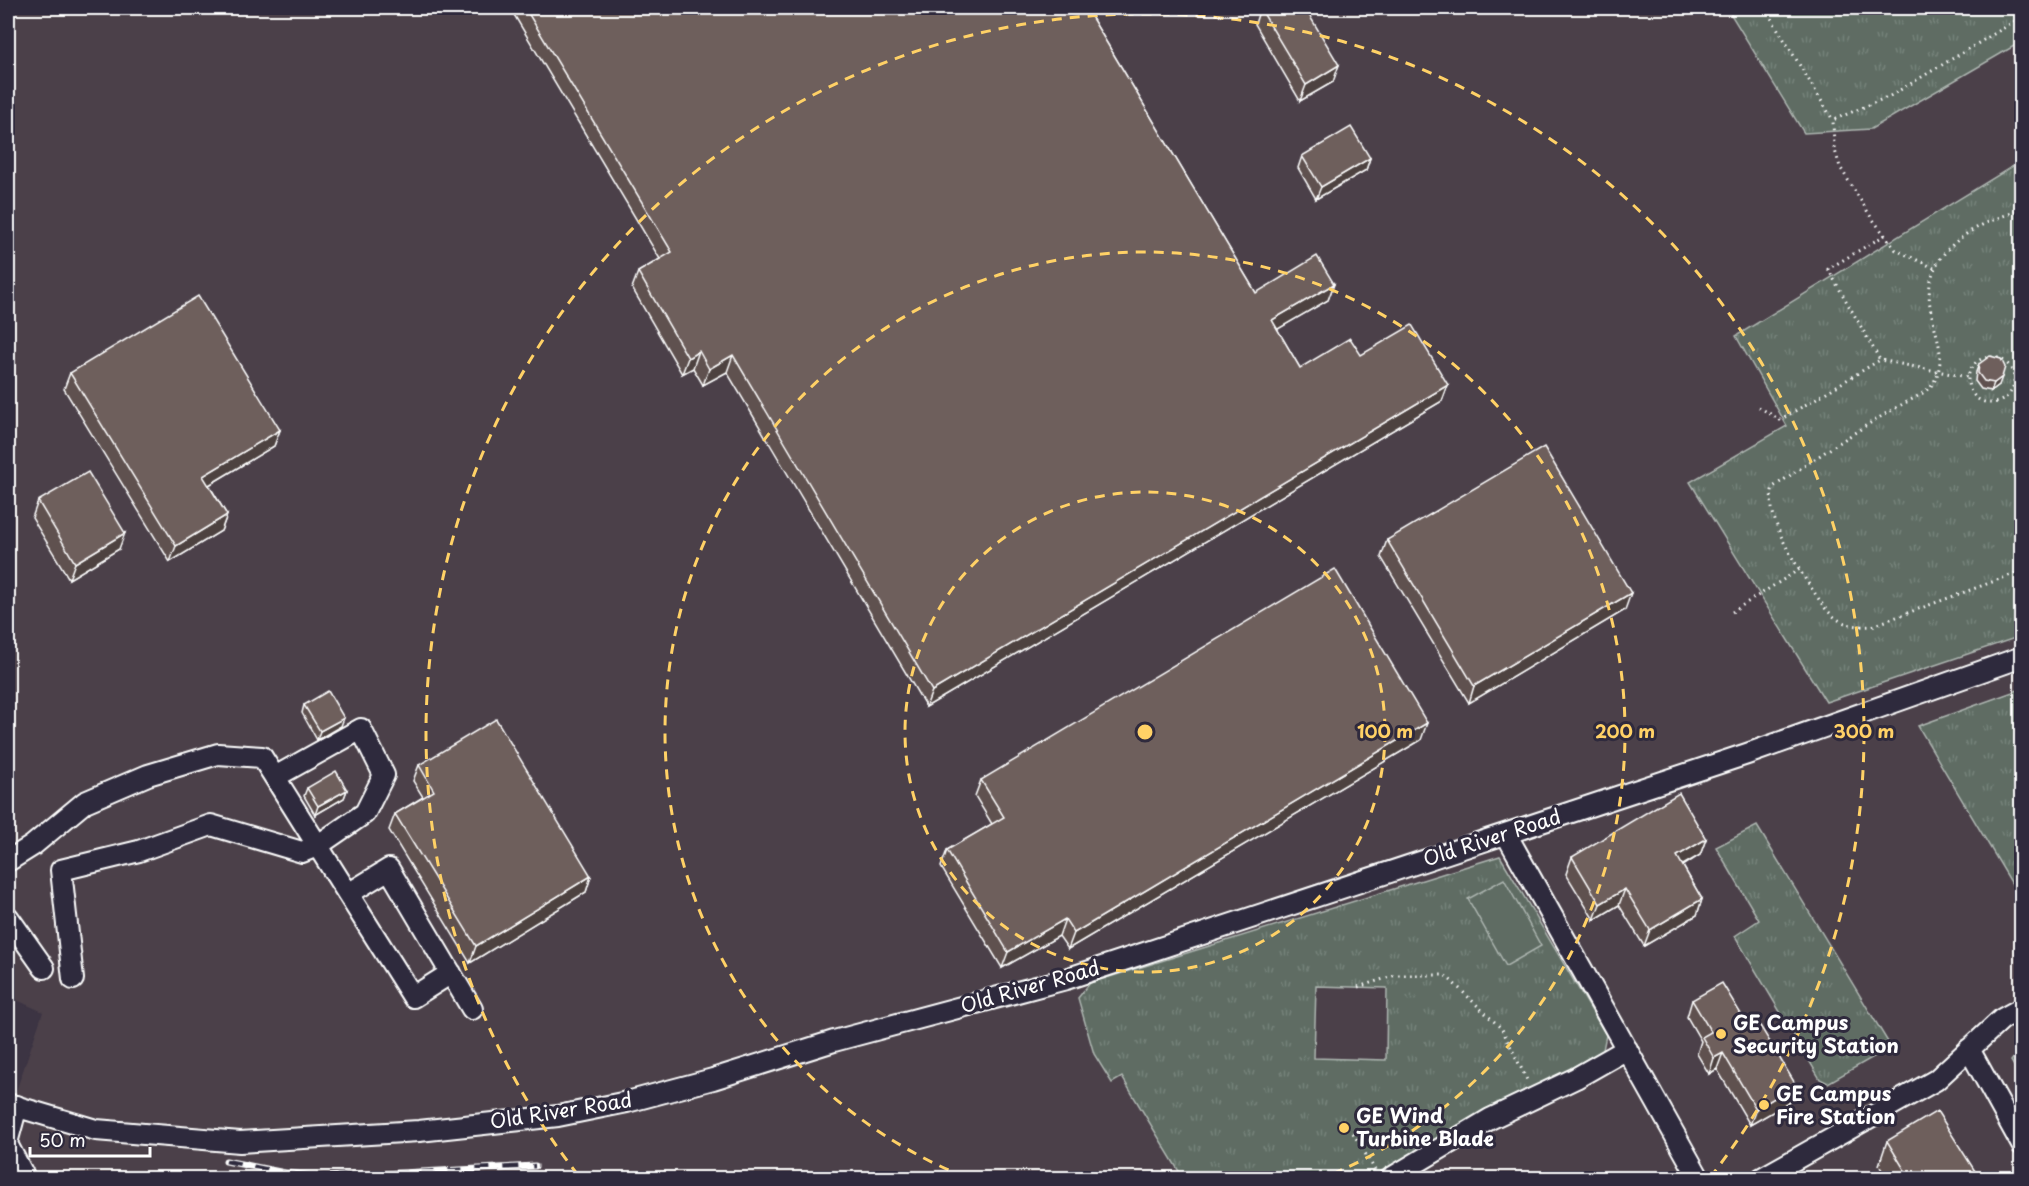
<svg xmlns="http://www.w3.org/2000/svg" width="2029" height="1186" viewBox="0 0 2029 1186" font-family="'Playpen Sans',sans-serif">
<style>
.built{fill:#4b414a}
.grass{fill:url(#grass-tufts);stroke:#aeb6b1;stroke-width:1.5;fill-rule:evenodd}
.garden{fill:#5e6c63;stroke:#aeb6b1;stroke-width:1.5}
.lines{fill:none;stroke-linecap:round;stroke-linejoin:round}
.minor-casing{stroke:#fff;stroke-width:24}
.path{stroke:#fff;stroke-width:3;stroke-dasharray:1.5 4.5;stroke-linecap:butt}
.minor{stroke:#2f2a3d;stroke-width:20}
.rail-casing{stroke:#fff;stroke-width:7}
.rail{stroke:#2f2a3d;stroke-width:4.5;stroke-dasharray:14;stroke-linecap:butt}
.wall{fill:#5f514f;stroke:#fff;stroke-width:1.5}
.shaded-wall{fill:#4d4240;stroke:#fff;stroke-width:1.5}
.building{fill:#6e5e5c;stroke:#fff;stroke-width:1.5}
.ring{fill:none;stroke:#ffd166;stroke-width:3;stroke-dasharray:10 8}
.poi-dot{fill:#ffd166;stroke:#2f2a3d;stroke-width:2}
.labels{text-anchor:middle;stroke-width:6;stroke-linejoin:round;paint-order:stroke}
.street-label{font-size:20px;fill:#fff;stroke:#2f2a3d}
.poi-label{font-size:20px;font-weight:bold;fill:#fff;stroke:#2f2a3d;text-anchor:start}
.centre{fill:#ffd166;stroke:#2f2a3d;stroke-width:3}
.ring-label{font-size:18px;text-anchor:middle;font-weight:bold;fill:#ffd166;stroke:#2f2a3d;stroke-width:6;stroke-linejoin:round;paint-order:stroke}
</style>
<defs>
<pattern id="grass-tufts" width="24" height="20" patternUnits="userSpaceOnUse" patternTransform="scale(1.5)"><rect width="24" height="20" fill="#5e6c63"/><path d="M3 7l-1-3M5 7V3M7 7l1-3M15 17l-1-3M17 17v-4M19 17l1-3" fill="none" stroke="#76827a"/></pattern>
</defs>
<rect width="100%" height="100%" fill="#3c3443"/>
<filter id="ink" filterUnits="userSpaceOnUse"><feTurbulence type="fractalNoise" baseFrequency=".0167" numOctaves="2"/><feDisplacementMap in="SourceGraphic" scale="12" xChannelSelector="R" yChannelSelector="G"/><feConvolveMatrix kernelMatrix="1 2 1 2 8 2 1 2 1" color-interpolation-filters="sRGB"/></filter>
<g filter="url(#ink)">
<path class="built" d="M22,8H2021V1178H8V1115L43,1012L8,996V14Z"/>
<path class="grass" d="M1727,8H2021V42L1871,129L1804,133Z
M2021,161V636L1826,702L1690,482L1787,426L1736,336Z
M2021,689H2022L2021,899L1918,726Z
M1757,826L1891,1047L1828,1083L1820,1079L1735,936L1759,920L1716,847Z
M1500,856L1606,1035L1603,1050L1587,1066L1470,1120L1371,1178H1183L1122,1077L1112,1083L1094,1054L1078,998L1090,983ZM1316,986L1387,988L1386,1060L1314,1058Z
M2021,1048V1078L2011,1061Z"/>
<path class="garden" d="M1504,879L1541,946L1506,966L1468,899Z"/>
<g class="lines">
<g class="minor-casing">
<path id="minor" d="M1506,834L1699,1178
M8,861L32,846L85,802L148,775L218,754L262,757L348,894
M8,917L44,968
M451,973L413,997L348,894L389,869L472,1009
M73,979L61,870L139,851L211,825L302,852L317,846L365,813L384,775L361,729L275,777
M1969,1049L2022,1145
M8,1104L96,1130L240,1142L419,1131L558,1116L627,1102L713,1079L834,1041L1066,979L1747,754L2022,657
M8,1139L17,1106
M8,1146L25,1178
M1391,1178L1490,1119L1576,1078L1627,1049
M1762,1178L1936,1080L2002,1019L2022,1008"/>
</g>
<path class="path" d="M1765,8L1833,120
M2022,210C1976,223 1922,250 1930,306C1934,332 1948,356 1934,382C1927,393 1912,399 1901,405C1856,430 1815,459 1773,487C1762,521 1806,579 1824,607C1839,624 1850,627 1872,626L2022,571
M1885,235L1828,269L1880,360L1967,377
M1934,268L1896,250L1871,217L1840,167L1834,147L1833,120L1890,96L2022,17
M1968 380a23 23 0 1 1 46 0a23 23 0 1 1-46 0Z
M1759,407L1780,420L1880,360
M1732,612L1800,569
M1358,987L1396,975H1445L1502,1029L1528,1082
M1353,1133L1375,1170"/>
<use href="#minor" class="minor"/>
<g class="rail-casing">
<path id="rail" d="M226,1161L285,1173L324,1177L535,1166"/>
</g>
<use href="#rail" class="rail"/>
</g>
<path class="wall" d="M510,8H1086L1256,293L1334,284L1328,300L1277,329L1300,368L1361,355L1448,385L1442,401L926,707L727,372L703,385L693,368L682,374L632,288L638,272L660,259Z
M1260,8L1333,82L1300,101L1255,24Z
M1302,156L1370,158L1366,170L1316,199L1298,168Z
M1979,364L1999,385L1991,391L1981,389L1975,381L1976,372Z
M70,373L280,430L274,446L209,485L227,515L221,531L170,562L64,389Z
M38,501L119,549L69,579L32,518Z
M1387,540L1625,610L1469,703L1381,557Z
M304,705L341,726L317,740L302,713Z
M1421,740L1068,949L1059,936L1002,968L941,867L947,850L992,824L975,796L981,780Z
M419,765L591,876L586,892L470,963L389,830L395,814L423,797L413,781Z
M307,788L347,790L344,798L315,815L304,796Z
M1706,839L1700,855L1683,866L1702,899L1697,915L1644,946L1619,905L1594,920L1566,874L1572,857Z
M1692,1000L1747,1024L1796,1085L1790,1102L1750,1125L1717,1069L1709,1074L1697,1054L1701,1041L1687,1017Z
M1887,1141L1980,1179H1887L1879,1165Z"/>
<path class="shaded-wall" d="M1339,65L1333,82L1300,101L1306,85Z
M1370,158L1366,170L1316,199L1321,187Z
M1334,284L1328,300L1266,336L1272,320Z
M699,351L693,368L682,374L688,358Z
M733,355L727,372L703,385L709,369Z
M2002,377L1999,385L1991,391L1994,383Z
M1448,385L1442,401L926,707L932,691Z
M280,430L274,446L197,492L203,476Z
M227,515L221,531L170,562L176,546Z
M125,533L119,549L69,579L75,563Z
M1631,593L1625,610L1469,703L1474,686Z
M344,718L341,726L317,740L320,731Z
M1427,723L1421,740L1068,949L1074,933Z
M347,790L344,798L315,815L318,806Z
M1706,839L1700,855L1671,872L1677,856Z
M591,876L586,892L470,963L476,946Z
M1625,889L1619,905L1594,920L1600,904Z
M1702,899L1697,915L1644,946L1650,930Z
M1065,919L1059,936L1002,968L1008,952Z
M1723,1053L1717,1069L1709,1074L1714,1058Z
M1796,1085L1790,1102L1750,1125L1756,1109Z"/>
<path class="building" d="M525,8H1086L1256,293L1317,256L1334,284L1272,320L1300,368L1350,338L1361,355L1412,325L1448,385L932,691L733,355L709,369L699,351L688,358L638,272L672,252Z
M1260,8H1305L1339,65L1306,85Z
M1351,127L1370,158L1321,187L1302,156Z
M198,296L280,430L203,476L227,515L176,546L70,373Z
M1990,356L2001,359L2005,367L2002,377L1994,383L1984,381L1978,373L1979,364Z
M1544,447L1631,593L1474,686L1387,540Z
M88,472L125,533L75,563L38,501Z
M1335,569L1427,723L1074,933L1065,919L1008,952L947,850L1004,817L981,780Z
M328,691L344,718L320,731L304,705Z
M496,719L591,876L476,946L395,814L434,791L419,765Z
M336,771L347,790L318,806L307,788Z
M1679,793L1706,839L1677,856L1702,899L1650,930L1625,889L1600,904L1572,857Z
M1722,983L1747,1024L1756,1019L1796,1085L1756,1109L1723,1053L1714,1058L1702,1037L1711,1032L1692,1000Z
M1937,1111L1980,1179H1910L1887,1141Z"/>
</g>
<g class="ring">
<circle cx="1145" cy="732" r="240"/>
<path d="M965 1177A480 480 0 1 1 1325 1177"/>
<path d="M578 1175A719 719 0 1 1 1712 1175"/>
</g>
<g class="poi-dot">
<circle cx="1721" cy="1034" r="6"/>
<circle cx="1764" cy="1105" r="6"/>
<circle cx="1344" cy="1128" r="6"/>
</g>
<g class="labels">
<g class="street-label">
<text transform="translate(1492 838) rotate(-18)" y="7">Old River Road</text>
<text transform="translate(1030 987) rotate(-16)" y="7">Old River Road</text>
<text transform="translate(561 1111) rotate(-9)" y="7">Old River Road</text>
</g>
<g class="poi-label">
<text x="1733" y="1030">GE Campus<tspan x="1733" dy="23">Security Station</tspan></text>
<text x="1776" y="1101">GE Campus<tspan x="1776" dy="23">Fire Station</tspan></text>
<text x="1356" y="1123">GE Wind<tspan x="1356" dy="23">Turbine Blade</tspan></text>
</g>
</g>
<circle cx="1145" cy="732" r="9" class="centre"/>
<g class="ring-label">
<text x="1385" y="738">100 m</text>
<text x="1625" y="738">200 m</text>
<text x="1864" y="738">300 m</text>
</g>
<rect width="2029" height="1186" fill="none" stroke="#2f2a3d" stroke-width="30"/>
<rect x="15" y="15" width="1999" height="1156" fill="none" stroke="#fff" stroke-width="2" filter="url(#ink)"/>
<path d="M30 1147v9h120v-9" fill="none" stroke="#ffffff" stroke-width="3"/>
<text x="39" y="1147" font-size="18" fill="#ffffff" stroke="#2f2a3d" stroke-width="4.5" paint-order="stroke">50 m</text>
</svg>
